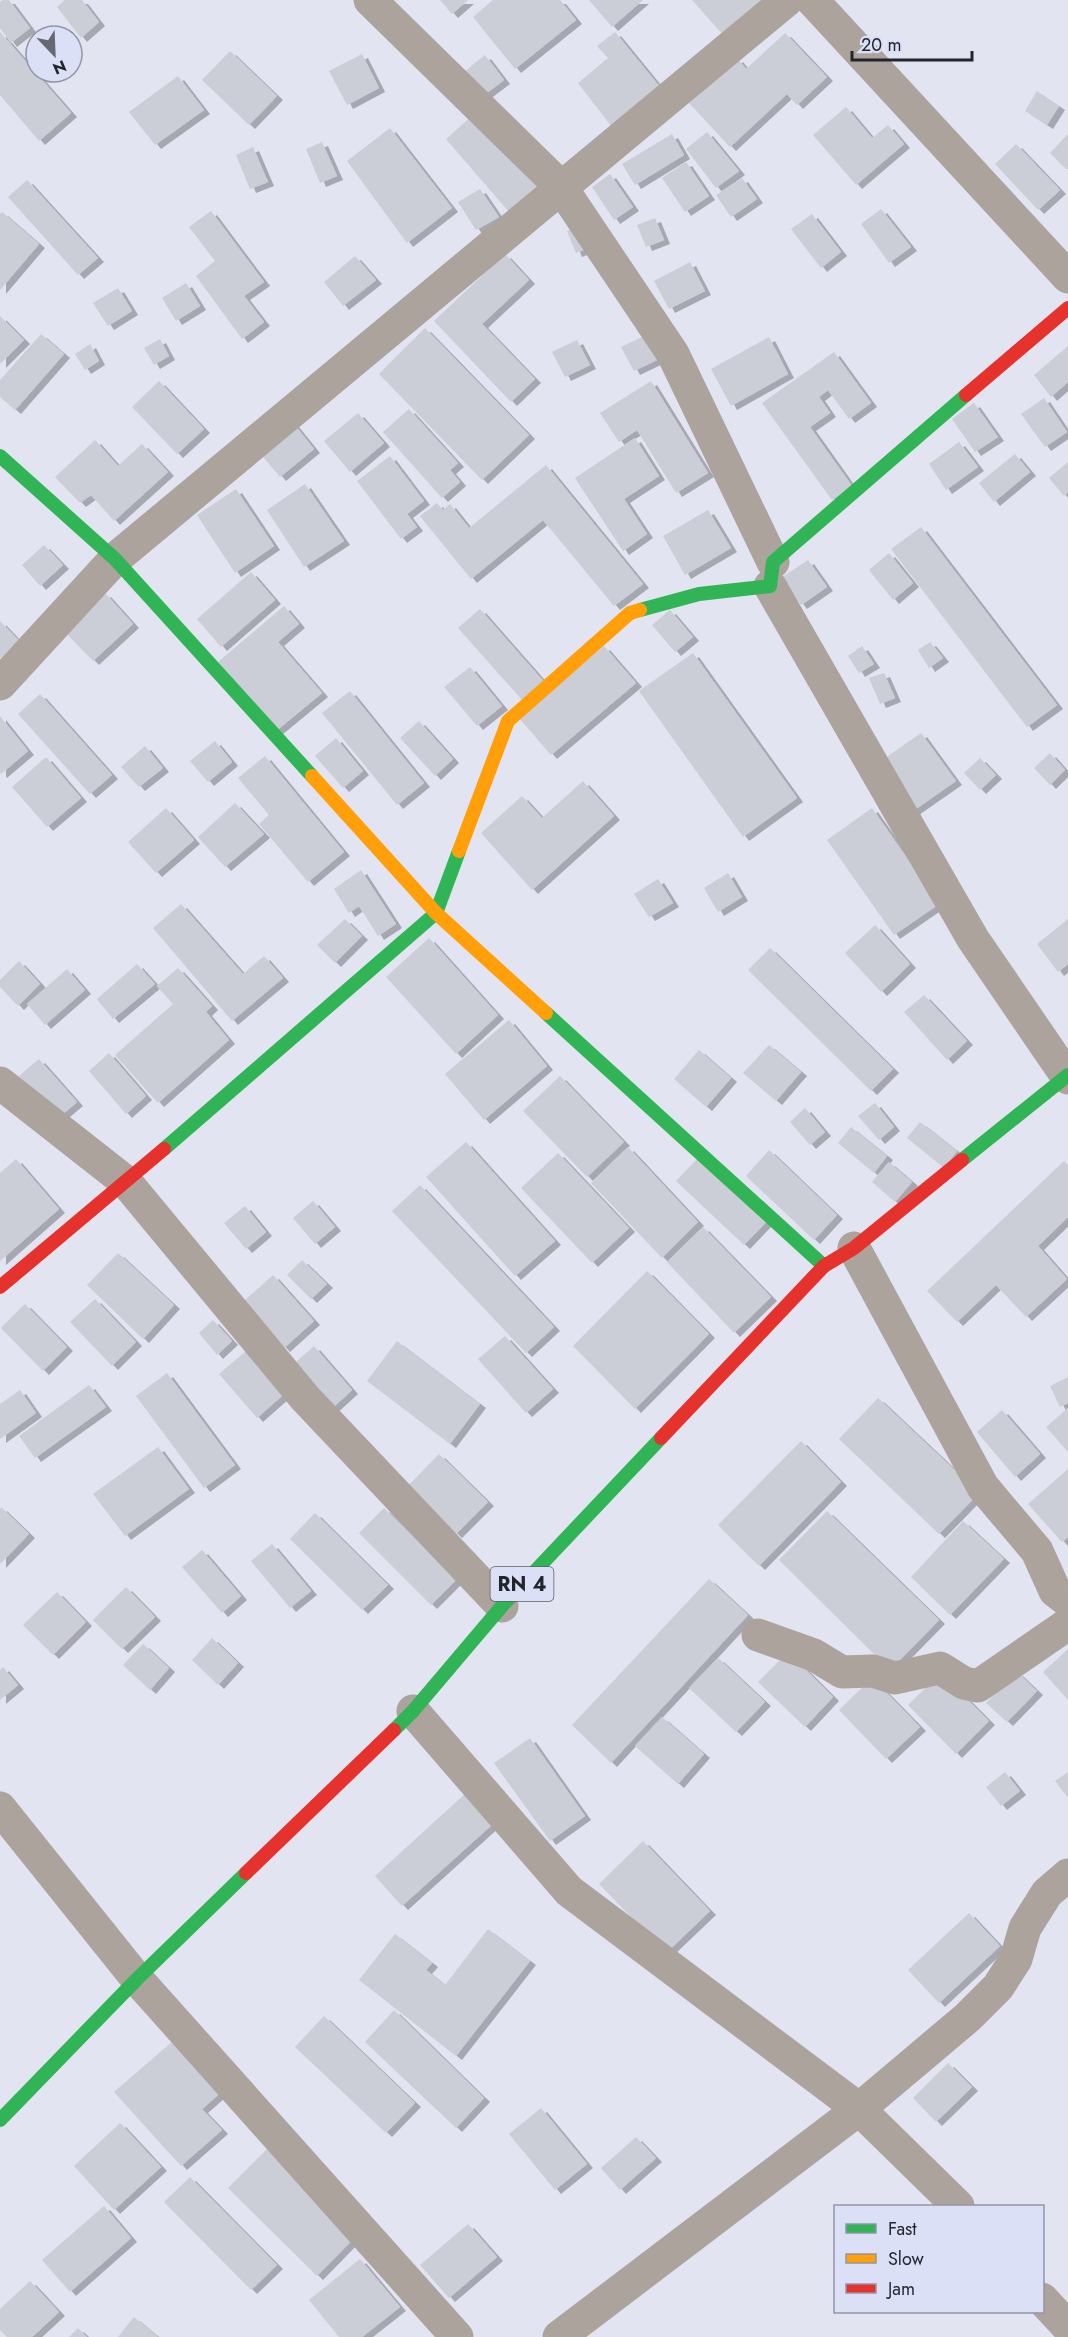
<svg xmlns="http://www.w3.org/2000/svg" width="1068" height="2337" viewBox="0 0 1068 2337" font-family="Jost,sans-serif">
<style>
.building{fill:#cbcdd7;filter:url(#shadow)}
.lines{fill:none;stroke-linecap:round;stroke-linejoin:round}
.street{stroke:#aca39c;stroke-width:33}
.fast{stroke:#30b455;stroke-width:14}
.slow{stroke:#ff9f0a;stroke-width:14}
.jam{stroke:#e5322d;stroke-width:14}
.labels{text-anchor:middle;stroke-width:5;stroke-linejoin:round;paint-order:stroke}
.shield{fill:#dce0f7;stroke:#5a5d6a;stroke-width:1.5}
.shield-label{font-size:20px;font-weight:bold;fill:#23252d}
</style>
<defs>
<filter id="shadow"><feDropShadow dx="6" dy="4" stdDeviation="0" flood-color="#0004"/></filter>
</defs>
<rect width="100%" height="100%" fill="#e2e4f1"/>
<path class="building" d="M3,0H9L30,28L11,43L0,28V2Z
M65,0H82L99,22L81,38L57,7Z
M440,0H468L452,14Z
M493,0H560L576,20L515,69L473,17Z
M589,0H643L612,27Z
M692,0H766L725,37Z
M0,32L71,113L39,141L0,95Z
M615,32L664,92L615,131L578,83L608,58L597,46Z
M785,33L827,77L797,105L787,94L730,147L689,103L737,58L746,69Z
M230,51L277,96L249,125L202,80Z
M362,54L379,88L347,105L329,71Z
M485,55L504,80L479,99L460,75Z
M178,76L204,110L155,145L129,112Z
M1037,91L1059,106L1047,125L1025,111Z
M846,107L872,138L888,125L904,144L856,185L813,135Z
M474,114L538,187L509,212L446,139Z
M390,128L452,208L407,243L347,161Z
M707,132L739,171L716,188L686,149Z
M672,134L684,155L635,185L622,164Z
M1068,134V167L1066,169L1050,153Z
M322,142L337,176L320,183L306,149Z
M1016,144L1060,190L1038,210L995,164Z
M253,147L268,182L250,189L236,155Z
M686,162L709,196L685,212L662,178Z
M610,174L633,207L614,220L592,187Z
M742,178L757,199L731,217L716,195Z
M27,180L98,258L78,275L8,197Z
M480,189L499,217L476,230L458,202Z
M881,209L911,247L889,263L861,224Z
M211,211L264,282L244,296L264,322L242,339L196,276L215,261L189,227Z
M2,212L39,244L0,290V214Z
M812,214L841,252L821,268L791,229Z
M655,218L664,240L646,247L637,225Z
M585,224L594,246L576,253L567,231Z
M505,254L529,280L482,324L535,379L511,402L434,321Z
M355,256L376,280L343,306L324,282Z
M690,262L705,291L669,309L654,281Z
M186,283L200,306L176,321L162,298Z
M118,288L132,311L108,326L93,303Z
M0,316L24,340L0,364Z
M425,328L529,435L482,480L379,374Z
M41,334L64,354L15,410L0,397V380Z
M646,335L659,359L634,371L621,347Z
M769,337L788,374L731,406L711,369Z
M160,339L169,356L154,365L144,348Z
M577,340L590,365L565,377L552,352Z
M90,344L99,361L85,370L75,354Z
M1068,346V382L1051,397L1034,375Z
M834,352L871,403L849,419L828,390L819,397L830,413L810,427L852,486L832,500L762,403Z
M159,381L204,429L177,454L132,407Z
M651,381L708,473L676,493L637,430L619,442L600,413Z
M1044,398L1067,432L1045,447L1021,414Z
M974,403L998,437L975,452L952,419Z
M409,409L458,463L450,470L460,482L442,498L383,432Z
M358,413L384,443L350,472L324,441Z
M289,418L314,449L280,477L254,446Z
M635,438L659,476L624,499L647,534L623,551L575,478Z
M95,440L118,466L142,444L168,472L114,521L91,495L80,503L55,477Z
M959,442L978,467L946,490L929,464Z
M1015,454L1030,472L994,502L979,483Z
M390,456L424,501L407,514L417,527L401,539L357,481Z
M1068,462V492L1064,496L1049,478Z
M546,465L643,584L614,606L543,520L471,579L420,516L437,503L443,510L450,504L469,528Z
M305,484L344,541L304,567L267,510Z
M236,489L274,546L235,573L197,515Z
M708,510L731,548L685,575L663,536Z
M921,527L1057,705L1027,727L891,549Z
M44,545L63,565L40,586L22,565Z
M889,553L913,583L893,600L869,570Z
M808,560L827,587L801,605L781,578Z
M251,572L275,600L221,647L197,619Z
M105,593L133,624L93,661L63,630Z
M284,606L299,624L278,642L322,693L276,731L218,662Z
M480,609L545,683L523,701L458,628Z
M670,610L693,637L675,652L652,625Z
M0,621L22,644L4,661L0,657Z
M930,642L943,658L929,668L918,650Z
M604,646L636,683L551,755L519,718Z
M862,646L874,664L859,673L848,656Z
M693,653L797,798L743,837L639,691Z
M470,667L502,706L477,726L444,687Z
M884,673L895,698L880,704L869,678Z
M350,691L424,783L397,805L322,713Z
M40,694L112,775L90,794L18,714Z
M0,716L28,751L1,774L0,772Z
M419,721L453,759L435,776L400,738Z
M921,733L956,781L913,811L878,763Z
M336,738L363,771L343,788L315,756Z
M215,741L232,762L208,782L190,761Z
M145,746L163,768L139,787L121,767Z
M1050,753L1065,770L1050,785L1034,768Z
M265,756L344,852L308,882L259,824L269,815L238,778Z
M46,757L81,798L47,827L12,787Z
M980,758L996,775L980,790L964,773Z
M583,781L614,816L532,890L481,833L522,796L542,818Z
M235,803L264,834L225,867L198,837Z
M166,808L194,840L156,873L128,842Z
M872,808L939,904L894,935L827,840Z
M361,870L396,924L378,936L359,906L349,913L334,889Z
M728,873L742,897L718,912L704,888Z
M658,879L673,903L649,917L634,894Z
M181,904L243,974L264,956L283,978L232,1021L153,928Z
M345,919L362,936L335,963L317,945Z
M1068,919V964L1058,972L1037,944Z
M875,925L910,964L881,992L845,953Z
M429,938L498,1015L456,1054L386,977Z
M770,948L893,1069L871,1091L748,970Z
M19,961L40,984L18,1006L0,987V980Z
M137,964L155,984L113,1019L97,999Z
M178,968L212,1006L206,1012L229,1040L158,1103L115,1055L173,1004L157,986Z
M67,969L85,990L45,1025L27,1004Z
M924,995L967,1041L947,1060L904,1012Z
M509,1020L547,1066L484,1120L445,1074Z
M769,1045L801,1072L776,1101L743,1073Z
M699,1050L731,1078L706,1107L674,1079Z
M109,1053L146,1096L126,1114L89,1071Z
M39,1059L77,1102L57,1119L19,1076Z
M560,1076L624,1142L587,1177L523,1111Z
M875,1103L894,1127L879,1140L858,1116Z
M805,1108L825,1132L810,1145L790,1122Z
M920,1122L957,1151L944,1168L907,1138Z
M851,1127L887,1156L874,1173L838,1143Z
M466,1142L555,1241L515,1276L426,1177Z
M628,1147L698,1222L662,1258L591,1183Z
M769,1150L837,1215L814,1240L746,1176Z
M558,1153L629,1228L592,1263L521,1188Z
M700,1156L768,1220L744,1245L676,1181Z
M16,1159L59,1209L0,1261V1173Z
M1064,1161L1068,1165V1217L1038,1246L1067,1279L1026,1317L996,1285L957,1322L927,1291Z
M889,1162L912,1182L895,1202L872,1182Z
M420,1185L554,1327L526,1353L392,1211Z
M313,1201L335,1227L315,1244L293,1218Z
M245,1206L266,1232L246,1249L224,1223Z
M703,1227L771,1297L734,1333L667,1262Z
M118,1253L174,1305L143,1339L87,1285Z
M302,1260L327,1284L311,1299L287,1275Z
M647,1271L709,1334L635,1409L573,1346Z
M273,1275L314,1321L284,1348L243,1302Z
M95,1299L136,1342L112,1366L70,1322Z
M25,1304L67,1347L43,1371L1,1328Z
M213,1320L232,1341L217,1355L199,1333Z
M505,1336L553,1389L526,1413L478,1359Z
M397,1341L480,1404L450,1444L367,1381Z
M314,1346L352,1390L327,1413L288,1369Z
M246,1351L283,1395L257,1418L219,1374Z
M167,1373L235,1465L204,1488L136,1396Z
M1068,1377V1403L1060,1407L1050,1386Z
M89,1385L106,1407L35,1458L19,1436Z
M20,1390L36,1413L0,1439V1404Z
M878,1398L979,1493L939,1534L839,1439Z
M1068,1408V1452L1046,1427Z
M1002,1410L1040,1454L1015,1477L977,1432Z
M801,1441L841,1482L759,1566L718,1525Z
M158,1447L189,1489L125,1536L93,1494Z
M439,1454L488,1502L456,1534L407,1487Z
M1068,1469V1537L1062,1542L1028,1504Z
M1,1507L29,1534L0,1564V1509Z
M384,1508L457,1579L431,1605L359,1533Z
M827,1511L939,1620L890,1670L779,1560Z
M315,1513L388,1585L362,1610L290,1539Z
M963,1521L1004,1559L950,1615L911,1577Z
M272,1544L311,1591L290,1608L251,1561Z
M202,1550L241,1596L222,1613L182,1567Z
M709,1579L748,1615L611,1763L572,1725Z
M126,1587L155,1617L122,1649L93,1620Z
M57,1592L86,1622L53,1655L23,1625Z
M212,1638L238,1663L218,1685L192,1660Z
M143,1644L169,1668L150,1690L123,1665Z
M1068,1649V1700L1043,1672Z
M788,1652L833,1697L805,1727L758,1682Z
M718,1658L765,1702L736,1732L689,1688Z
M3,1667L18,1685L0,1700V1670Z
M1017,1672L1037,1691L1007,1722L986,1703Z
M941,1673L989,1721L956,1754L908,1705Z
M872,1678L920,1727L886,1759L839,1710Z
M662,1717L704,1754L678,1784L635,1746Z
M530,1738L585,1816L550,1841L494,1763Z
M1005,1772L1020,1791L1001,1806L986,1787Z
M1068,1772V1798L1055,1781Z
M467,1792L495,1822L402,1906L375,1876Z
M643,1841L710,1911L666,1953L599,1884Z
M969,1913L1000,1946L939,2003L908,1970Z
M488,1929L530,1961L456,2056L359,1980L395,1934L432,1963L426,1970L445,1985Z
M394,2010L484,2098L456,2128L365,2042Z
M324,2016L415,2103L386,2133L295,2047Z
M180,2035L227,2087L202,2109L222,2130L181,2166L114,2092Z
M948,2063L972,2087L936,2122L913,2098Z
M541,2108L587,2164L555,2190L509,2134Z
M120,2123L161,2167L114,2210L74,2166Z
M636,2137L656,2158L620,2190L601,2168Z
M268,2148L355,2237L317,2276L228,2188Z
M190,2177L277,2265L251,2290L164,2202Z
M104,2206L131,2238L70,2292L42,2260Z
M468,2224L497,2257L449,2298L420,2265Z
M360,2259L400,2307L362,2337H339L309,2300Z
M30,2281L59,2312L32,2337H7L0,2330V2309Z
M134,2317L158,2337H118Z
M78,2328L87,2337H69Z"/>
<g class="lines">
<path class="street" d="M370,0L561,187L673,354L773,562
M812,0L1068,277
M770,586L973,939L1068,1078
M0,684L115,559L787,0
M0,1083L126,1182L305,1398L502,1606
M854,1248L983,1487L1037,1551L1055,1591L1068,1601
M758,1635L814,1655L842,1672L873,1671L895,1678L940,1668L964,1683L978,1686L1068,1624
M413,1711L569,1891L859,2109L958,2206
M0,1808L137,1979L457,2337
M1042,2299L1068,2327
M559,2337L859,2109L968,2017L998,1987L1016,1959L1025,1928L1047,1893L1068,1875"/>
<path class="fast" d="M0,456L115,559L312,776
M640,610L699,594L770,586L773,562L966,395
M546,1013L824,1266
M164,1149L436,913L459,851
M962,1160L1068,1075
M394,1730L413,1711L502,1606L661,1438
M0,2120L137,1979L246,1873"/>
<path class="slow" d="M312,776L436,913L546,1013
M459,851L508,721L630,613L640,610"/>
<path class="jam" d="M966,395L1068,308
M0,1287L164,1149
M661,1438L824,1266L854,1248L962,1160
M246,1873L394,1730"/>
</g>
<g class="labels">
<rect class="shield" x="490.5" y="1567" width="63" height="34" rx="4.5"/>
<g class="shield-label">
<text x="522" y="1591">RN 4</text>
</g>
</g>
<rect x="834" y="2205" width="210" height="108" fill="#dce0f7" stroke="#9295a6" stroke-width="1.5"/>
<rect x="846" y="2224" width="30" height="9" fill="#30b455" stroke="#9295a6" stroke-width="1.5"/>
<text x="888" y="2235" font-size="18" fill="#23252d">Fast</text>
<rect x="846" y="2254" width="30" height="9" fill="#ff9f0a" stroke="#9295a6" stroke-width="1.5"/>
<text x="888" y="2265" font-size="18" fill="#23252d">Slow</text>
<rect x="846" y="2284" width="30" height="9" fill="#e5322d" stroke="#9295a6" stroke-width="1.5"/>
<text x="888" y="2295" font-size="18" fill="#23252d">Jam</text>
<g transform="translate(54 54) rotate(157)"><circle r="28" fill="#dce0f7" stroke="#9295a6" stroke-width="1.5"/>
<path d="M0-4.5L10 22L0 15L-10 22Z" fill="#666872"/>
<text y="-9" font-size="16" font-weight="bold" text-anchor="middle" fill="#23252d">N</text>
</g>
<path d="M852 51v9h120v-9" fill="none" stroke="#23252d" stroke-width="3"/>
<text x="861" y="51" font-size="18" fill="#23252d" stroke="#dce0f7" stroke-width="4.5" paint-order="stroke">20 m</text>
</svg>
